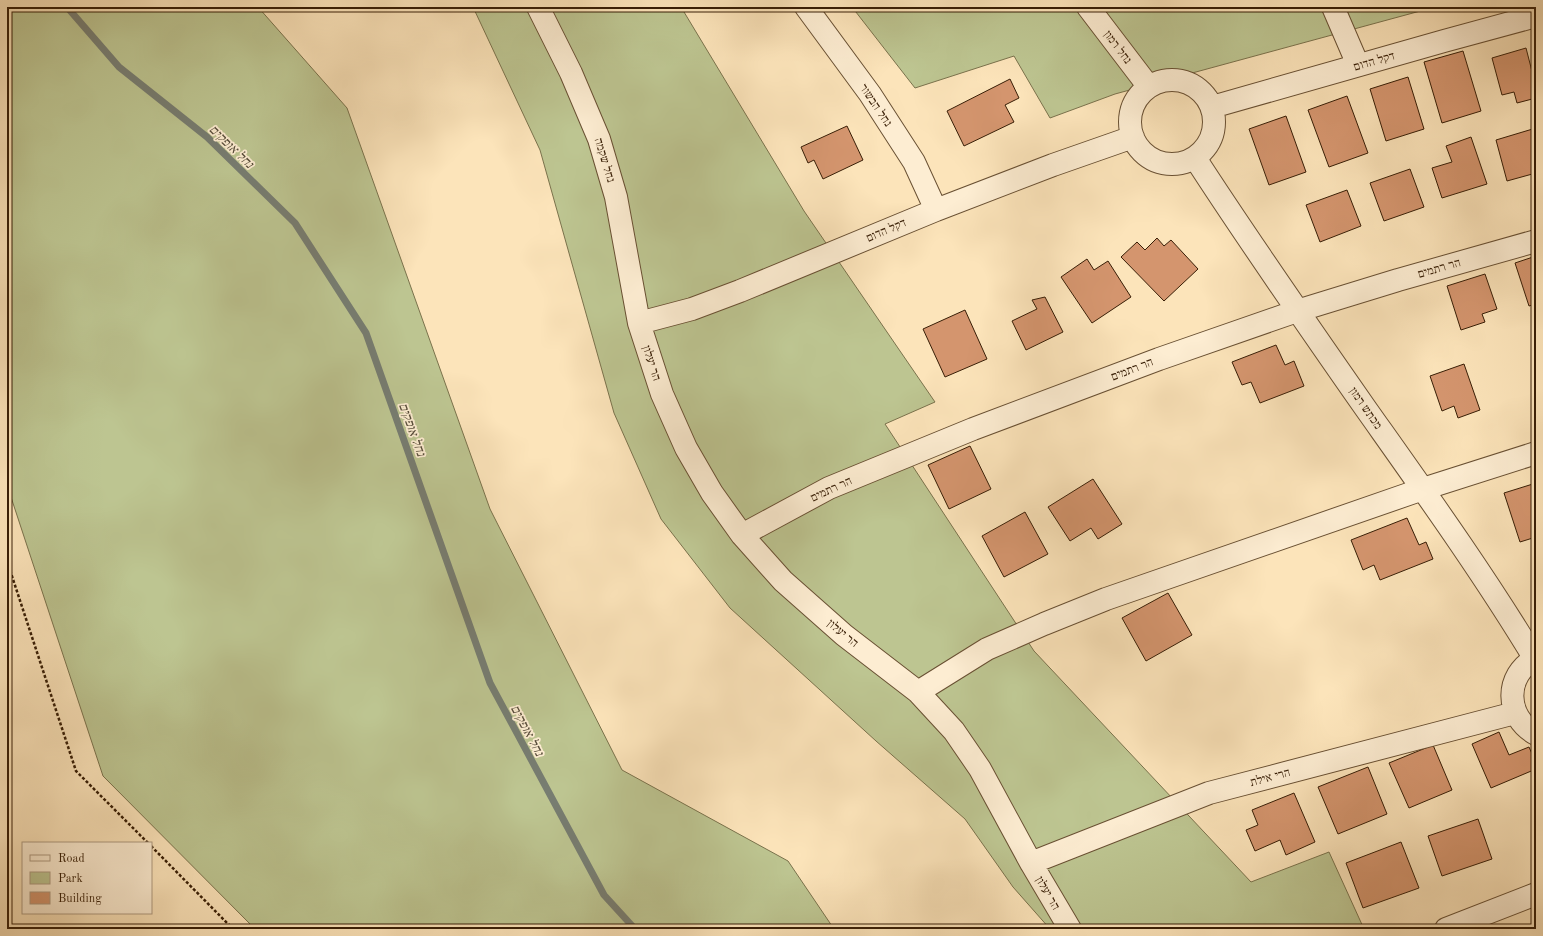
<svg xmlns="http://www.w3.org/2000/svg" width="1543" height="936" viewBox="0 0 1543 936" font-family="'Old Standard TT','Frank Ruhl Libre',serif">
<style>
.green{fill:#bdc591;stroke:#7a724c}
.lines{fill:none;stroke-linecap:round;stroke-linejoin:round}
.stream{stroke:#777d71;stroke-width:7}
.building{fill:#d4956e;stroke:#381e06}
.minor-casing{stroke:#695033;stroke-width:24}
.path{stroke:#381e06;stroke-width:2.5;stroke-dasharray:3 2;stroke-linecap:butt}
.minor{stroke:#fdedd2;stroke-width:22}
.labels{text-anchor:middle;stroke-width:3.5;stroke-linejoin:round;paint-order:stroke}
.street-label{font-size:12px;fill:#381e06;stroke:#fdedd2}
.water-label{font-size:13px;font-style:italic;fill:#584d3b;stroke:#fdedd2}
</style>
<rect width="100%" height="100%" fill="#fce4ba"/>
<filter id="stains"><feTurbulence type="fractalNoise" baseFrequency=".005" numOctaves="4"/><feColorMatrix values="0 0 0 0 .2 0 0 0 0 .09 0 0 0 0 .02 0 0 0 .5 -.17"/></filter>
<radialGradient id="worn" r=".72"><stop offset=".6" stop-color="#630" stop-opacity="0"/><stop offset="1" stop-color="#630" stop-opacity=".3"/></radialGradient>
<path class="green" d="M7,7H258L347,108L490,509L622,770L788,861L834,929H255L103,776L7,485Z
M473,7H681L804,211L935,402L885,424L1034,651L1251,882L1329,852L1364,929H1050L1013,887L965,819L876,741L730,608L661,519L614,413L540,150Z
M852,7H1435L1115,94L1050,118L1014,56L915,88Z"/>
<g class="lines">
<path class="stream" d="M67,7L119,67L207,137L295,223L366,333L490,683L604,895L635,929"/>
</g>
<path class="building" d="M1526,48L1536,87V98L1517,103L1514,92L1502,95L1492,58Z
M1463,51L1481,111L1442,123L1424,62Z
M1408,77L1424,129L1386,141L1370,89Z
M1010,79L1019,98L1005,105L1014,122L964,146L947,111Z
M1347,96L1368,153L1329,167L1308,110Z
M1286,116L1306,172L1269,185L1249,129Z
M847,126L863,160L823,179L814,160L808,163L801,147Z
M1536,128V173L1507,181L1496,140Z
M1471,137L1487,184L1442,198L1432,168L1452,162L1446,146Z
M1410,169L1424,207L1384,221L1370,183Z
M1347,190L1361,226L1320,242L1306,205Z
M1157,238L1164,246L1171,240L1198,269L1164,301L1121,257L1137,242L1145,250Z
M1536,256V304L1529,306L1515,263Z
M1087,259L1094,270L1108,261L1131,297L1092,323L1061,277Z
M1485,274L1497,309L1482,314L1485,322L1461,330L1447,286Z
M1045,297L1063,332L1026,350L1012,321L1037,309L1032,300Z
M965,310L987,359L945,377L923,329Z
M1276,345L1285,365L1294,361L1304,386L1260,403L1251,382L1242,385L1232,362Z
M1464,364L1480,410L1458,418L1454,406L1442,411L1430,376Z
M970,446L991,489L949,509L928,465Z
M1093,479L1122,524L1098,539L1091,528L1070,541L1048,507Z
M1536,483V537L1520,542L1504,493Z
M1025,512L1048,554L1004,577L982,536Z
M1407,518L1419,545L1426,542L1433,559L1380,580L1374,565L1363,570L1351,540Z
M1168,593L1192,635L1146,661L1122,618Z
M1499,732L1509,755L1529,747L1536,763V769L1491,788L1472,744Z
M1433,745L1452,790L1409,808L1389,763Z
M1368,767L1387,814L1338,834L1318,787Z
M1294,793L1315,842L1286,855L1280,840L1255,851L1246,830L1258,825L1252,810Z
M1478,819L1492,859L1442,876L1428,836Z
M1401,842L1419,888L1363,908L1346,863Z"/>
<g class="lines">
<g class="minor-casing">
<path id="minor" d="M538,7L571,73L599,139L616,197L639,323L662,394L686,448L712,493L742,535L783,581L844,635L918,692L954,731L980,769L1031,863L1070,929
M806,7L870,94L914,162L936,210
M1088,7L1149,87
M1333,7L1358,65
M1130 122a42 42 0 1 1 84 0a42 42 0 1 1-84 0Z
M1212,107L1444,41L1536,16
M1195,158C1250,243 1308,326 1366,409C1424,491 1483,573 1535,659
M639,323L692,309L740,291L936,210L1053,165L1133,137
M742,535L829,488L973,429L1159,359L1297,311L1398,280L1536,241
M1536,658C1504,675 1505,717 1536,734
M918,692L987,649L1044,624L1106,599L1423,489L1536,453
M1031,863L1209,793L1515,713
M1446,929L1536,894"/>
</g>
<path class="path" d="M7,561L76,771L148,843
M151,846L233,929"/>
<use href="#minor" class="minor"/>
</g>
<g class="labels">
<g class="street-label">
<text transform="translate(1118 47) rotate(53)" y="4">נחל רמון</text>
<text transform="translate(1374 61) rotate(-16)" y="4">דקל הדום</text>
<text transform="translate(876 105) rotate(56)" y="4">נחל הבשור</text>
<text transform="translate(605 160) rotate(73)" y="4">נחל שקמה</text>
<text transform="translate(886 230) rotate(-23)" y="4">דקל הדום</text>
<text transform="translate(1439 268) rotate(-16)" y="4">הר רתמים</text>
<text transform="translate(652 363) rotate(72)" y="4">הר יעלון</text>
<text transform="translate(1132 369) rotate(-21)" y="4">הר רתמים</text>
<text transform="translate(1366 408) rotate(55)" y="4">מכתש רמון</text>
<text transform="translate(831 489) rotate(-25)" y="4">הר רתמים</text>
<text transform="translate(843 633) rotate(40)" y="4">הר יעלון</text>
<text transform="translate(1270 777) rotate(-15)" y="4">הרי אילת</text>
<text transform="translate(1048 893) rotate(60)" y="4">הר יעלון</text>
</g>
<g class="water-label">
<text transform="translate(232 146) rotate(44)" y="5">נחל אופקים</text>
<text transform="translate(413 429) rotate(70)" y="5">נחל אופקים</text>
<text transform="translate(528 730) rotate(62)" y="5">נחל אופקים</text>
</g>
</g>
<rect width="1543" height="936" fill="none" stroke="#fce4ba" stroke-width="24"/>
<rect x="8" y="8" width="1527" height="920" fill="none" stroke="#381e06" stroke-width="2"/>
<rect x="12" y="12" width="1519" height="912" fill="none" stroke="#381e06"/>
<rect x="22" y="842" width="130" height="72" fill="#fdedd2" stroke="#ae9a80"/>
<rect x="30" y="855" width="20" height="6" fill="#fdedd2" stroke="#ae9a80"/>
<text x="58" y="862" font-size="12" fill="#381e06">Road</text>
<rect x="30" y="872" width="20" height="12" fill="#bdc591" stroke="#ae9a80"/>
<text x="58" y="882" font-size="12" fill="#381e06">Park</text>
<rect x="30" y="892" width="20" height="12" fill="#d4956e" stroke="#ae9a80"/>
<text x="58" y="902" font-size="12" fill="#381e06">Building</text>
<rect width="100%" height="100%" filter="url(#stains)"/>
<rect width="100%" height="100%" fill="url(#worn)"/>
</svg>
